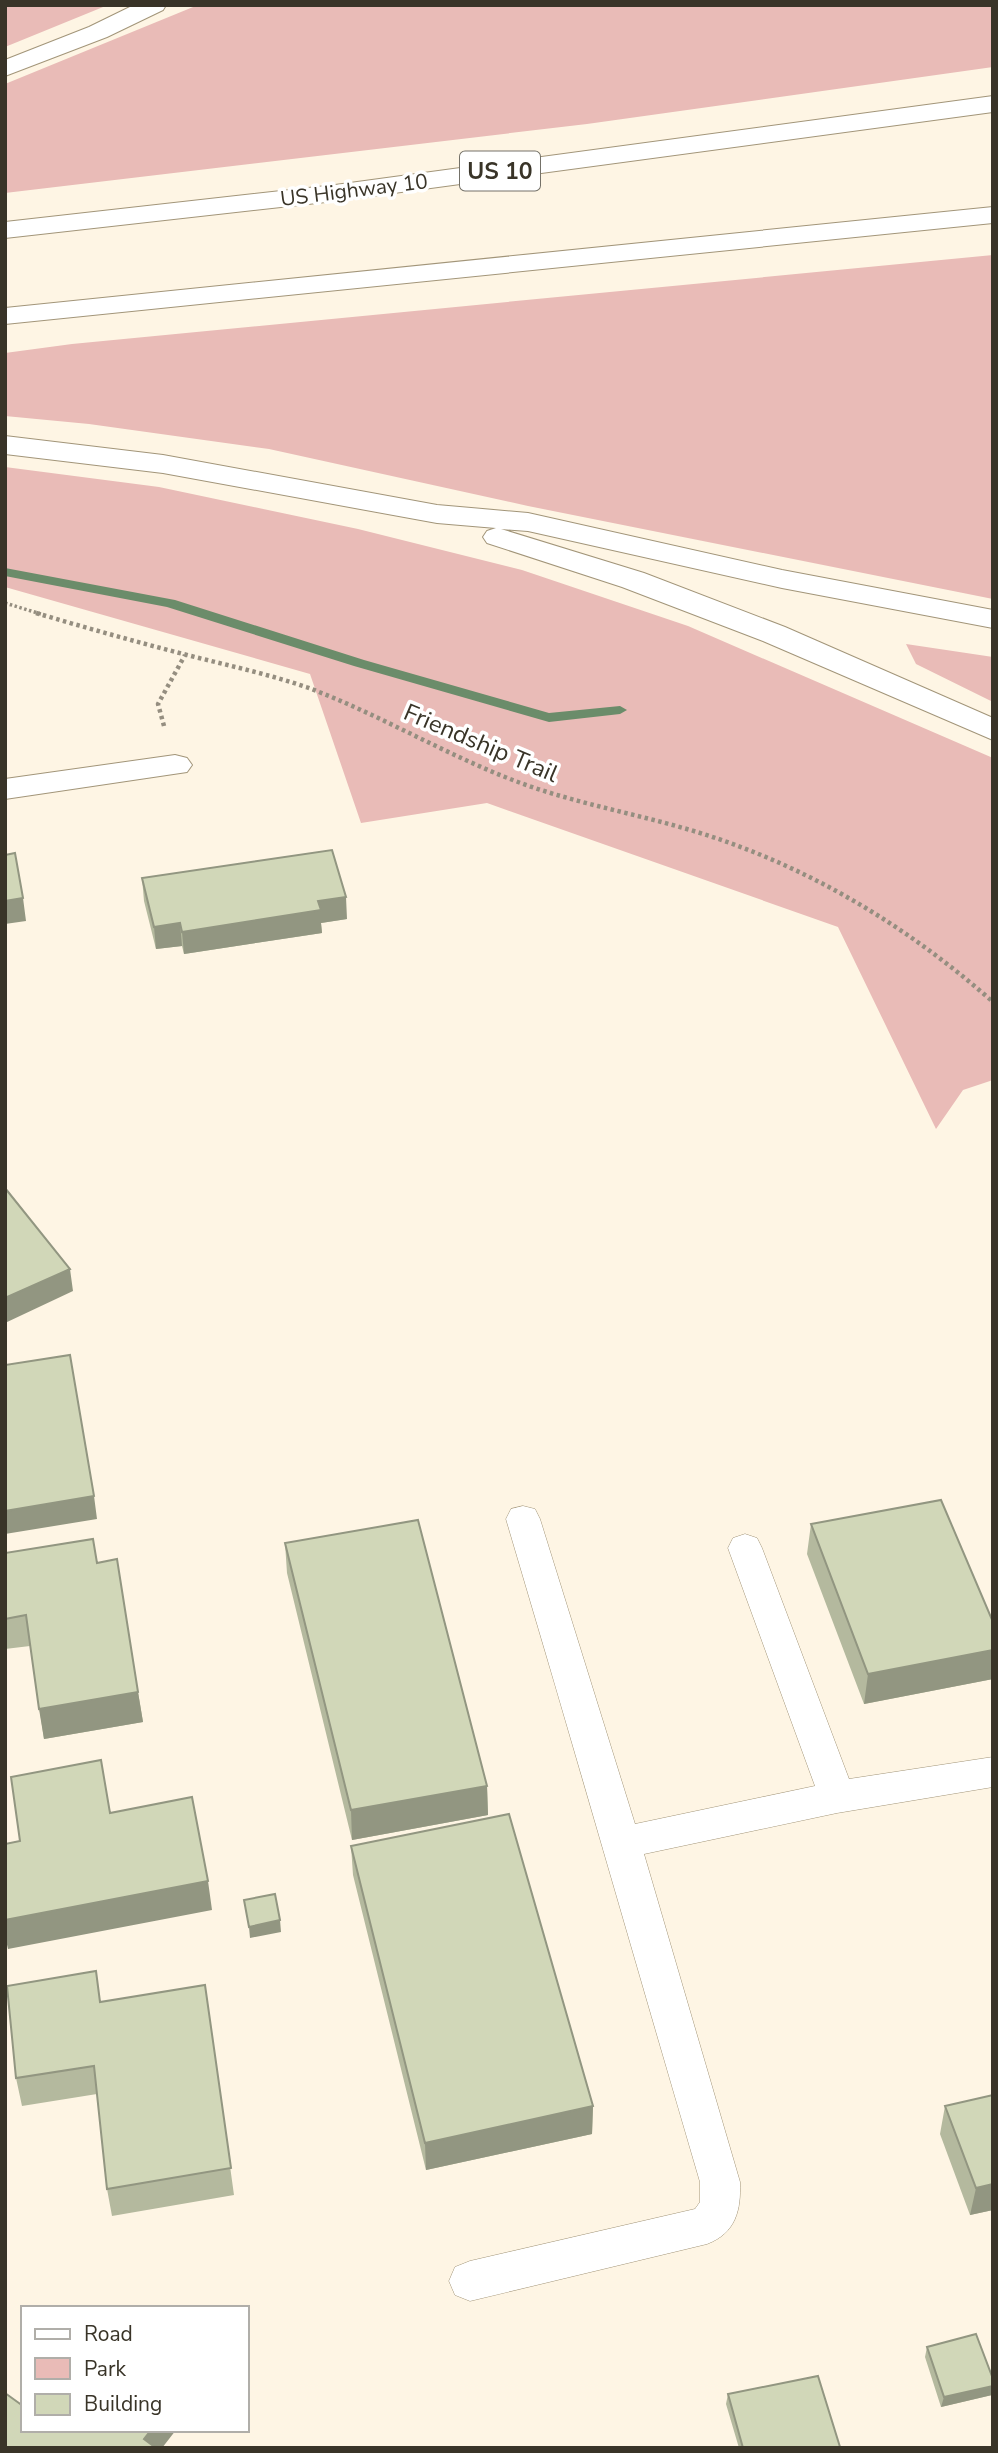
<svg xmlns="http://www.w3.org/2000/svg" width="998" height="2453" viewBox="0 0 998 2453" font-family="'Nunito Sans',sans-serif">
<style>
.green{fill:#e9bbb7}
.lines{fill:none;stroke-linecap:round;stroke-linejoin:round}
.stream{fill:#6b8c6a;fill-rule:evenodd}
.lane-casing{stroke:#a29579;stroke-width:1}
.street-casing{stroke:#a29579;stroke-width:2}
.highway-casing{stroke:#a29579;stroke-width:2}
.path-far1{stroke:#958e80;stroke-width:3.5;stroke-dasharray:2.5 2.5;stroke-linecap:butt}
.path{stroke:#958e80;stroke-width:4.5;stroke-dasharray:3.5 3.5;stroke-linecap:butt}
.lane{fill:#fff;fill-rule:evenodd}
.street{fill:#fff;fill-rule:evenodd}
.highway{fill:#fff;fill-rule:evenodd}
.wall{fill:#b4b99e}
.shaded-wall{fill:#929681}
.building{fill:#d1d7b8;stroke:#929681;stroke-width:2}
.labels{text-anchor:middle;stroke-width:7;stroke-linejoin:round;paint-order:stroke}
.far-street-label{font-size:21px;fill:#393428;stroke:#fff}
.shield{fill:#fff;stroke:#747168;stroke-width:2}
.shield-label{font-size:23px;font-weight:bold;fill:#393428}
.street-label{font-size:24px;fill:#393428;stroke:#fff}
</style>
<rect width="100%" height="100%" fill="#fef5e4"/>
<path class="green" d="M5,5H108L5,47Z
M198,5H993V67L587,124L5,193V84Z
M993,255V599L528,506L269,449L89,424L5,416V353L72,344Z
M5,467L159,487L358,529L522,570L688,626L993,758V1080L963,1090L936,1129L838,927L487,803L361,823L310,674L5,587Z
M906,644L993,657V702L916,664Z"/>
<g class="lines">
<path class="stream" d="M5,568L175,600L364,660L549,713L620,706L627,710L620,714L549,722L354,666L167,607L5,576Z"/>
<g class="lane-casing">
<path id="lane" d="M523,1506L535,1509L540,1519L635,1824L815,1786L728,1548L733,1538L745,1534L757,1538L762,1548L849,1779L993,1757V1787L837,1813L644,1854L740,2182C741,2210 736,2233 707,2244L470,2301L455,2295L449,2281L455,2267L470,2261L695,2209L700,2202V2182C635,1961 572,1740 506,1519L511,1509Z"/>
</g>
<g class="street-casing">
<path id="street" d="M175,755L187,758L192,765L187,772L5,799V779Z"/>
</g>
<g class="highway-casing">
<path id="highway" d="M134,5H166L163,10L107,37L5,76V60L89,27Z
M993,96V112L335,201L5,238V222L335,185Z
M993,207V223L5,324V308Z
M5,436L163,455L437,505L528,513L782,570L993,610V628L782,588L528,531L501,529L644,573L785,627L993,718V740L763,641L622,587L487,543L483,537L487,531L496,528L437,523L163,473L5,454Z"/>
</g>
<path class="path-far1" d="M5,603L41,614"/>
<path class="path" d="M36,613C90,629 144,644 199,658C235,667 271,675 306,687C382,715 452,759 529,786C584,805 641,815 697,832C808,866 907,926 993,1002
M164,726L158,704L185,655"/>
<use href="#lane" class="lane"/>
<use href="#street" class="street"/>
<use href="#highway" class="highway"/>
</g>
<path class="wall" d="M142,878L347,919L321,923L322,933L184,954L182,946L156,949L144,901Z
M811,1524L993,1622V1679L864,1704L807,1554Z
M285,1543L487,1786L488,1815L352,1840L287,1573Z
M5,1553L97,1563L138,1692L143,1722L44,1739L30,1646L5,1649Z
M351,1846L593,2106L592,2134L426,2170L353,1875Z
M205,1985L234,2195L112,2216L107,2189L97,2094L22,2106L16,2078L102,2002Z
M945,2106L993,2210L970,2215L940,2134Z
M927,2347L993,2379L992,2395L941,2407L925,2357Z
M728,2394L840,2447L839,2448H739L726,2404Z"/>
<path class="shaded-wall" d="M346,897L347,919L321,923L322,933L184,954L182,932L318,901Z
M23,898L26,921L5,924V901Z
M180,923L182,946L156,949L154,927Z
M70,1269L73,1291L5,1323V1298Z
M94,1496L97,1519L5,1534V1511Z
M993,1650V1679L864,1704L868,1674Z
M138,1692L143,1722L44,1739L39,1709Z
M487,1786L488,1815L352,1840L351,1810Z
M208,1881L212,1910L8,1949L5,1936V1920Z
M280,1920L281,1932L250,1938L249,1927Z
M593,2106L592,2134L426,2170L425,2143Z
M993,2184V2210L970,2215L976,2188Z
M993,2386L992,2395L941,2407L944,2397Z
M151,2430H176L162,2448H146L144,2439Z"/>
<path class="building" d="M332,850L346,897L318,901L321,910L182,932L180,923L154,927L142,878Z
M15,853L23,898L5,901V855Z
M5,1188L70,1269L5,1298Z
M70,1355L94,1496L5,1511V1365Z
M941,1500L993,1622V1650L868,1674L811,1524Z
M418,1520L487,1786L351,1810L285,1543Z
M93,1539L97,1563L117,1559L138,1692L39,1709L26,1615L5,1619V1553Z
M101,1760L110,1813L192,1797L208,1881L5,1920V1844L20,1841L11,1777Z
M509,1814L593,2106L425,2143L351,1846Z
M275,1894L280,1920L249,1927L244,1900Z
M96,1971L100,2002L205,1985L231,2168L107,2189L94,2066L16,2078L7,1986Z
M993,2095V2184L976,2188L945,2106Z
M976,2334L993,2379V2386L944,2397L927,2347Z
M818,2376L840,2447L834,2448H743L728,2394Z
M5,2393L23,2406V2430H151L144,2439L156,2448H5Z"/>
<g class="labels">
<g class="far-street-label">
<text transform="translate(354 190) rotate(-7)" y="7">US Highway 10</text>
</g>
<rect class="shield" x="460" y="151.5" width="80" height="39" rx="5"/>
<g class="shield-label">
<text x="500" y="179">US 10</text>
</g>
<g class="street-label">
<text transform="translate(481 743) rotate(23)" y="8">Friendship Trail</text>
</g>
</g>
<rect width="998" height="2453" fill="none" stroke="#393428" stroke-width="14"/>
<rect x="21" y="2306" width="228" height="126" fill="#ffffff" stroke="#b0aea9" stroke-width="2"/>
<rect x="35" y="2329" width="35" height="10" fill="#ffffff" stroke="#b0aea9" stroke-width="2"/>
<text x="84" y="2341" font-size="21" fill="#393428">Road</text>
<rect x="35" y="2358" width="35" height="21" fill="#e9bbb7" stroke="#b0aea9" stroke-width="2"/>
<text x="84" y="2376" font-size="21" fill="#393428">Park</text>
<rect x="35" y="2394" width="35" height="21" fill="#d1d7b8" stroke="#b0aea9" stroke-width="2"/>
<text x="84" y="2411" font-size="21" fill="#393428">Building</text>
</svg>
